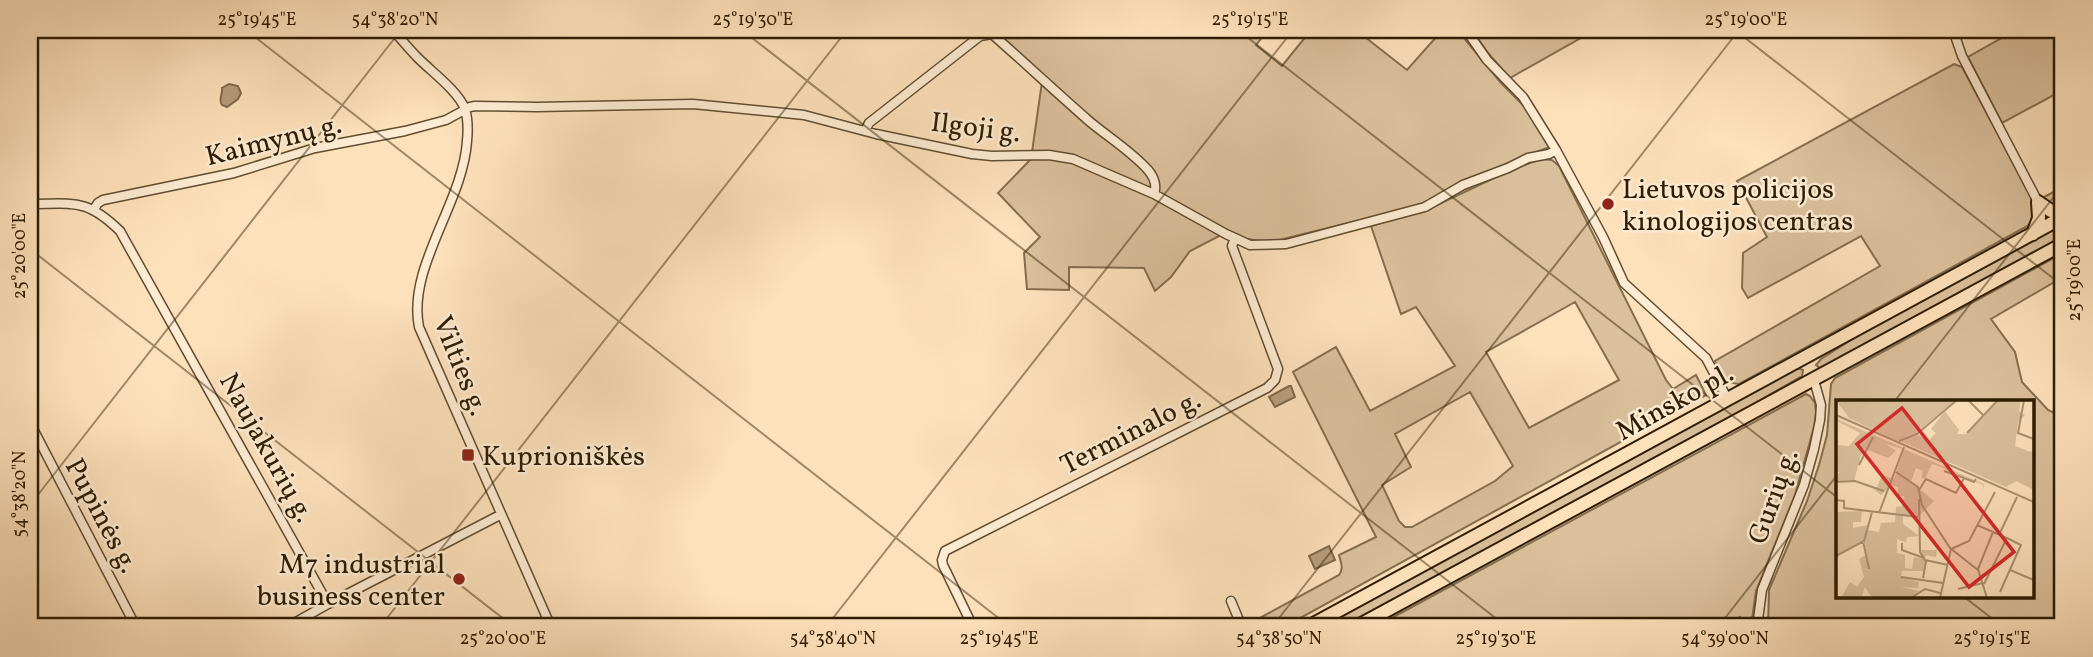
<svg xmlns="http://www.w3.org/2000/svg" width="2093" height="657" viewBox="0 0 2093 657" font-family="Vollkorn,serif">
<style>
.green{fill:#dac09c;stroke:#846e4f;stroke-width:2;fill-rule:evenodd}
.water{fill:#b69e7c;stroke:#7f6a4b;stroke-width:2}
.lines{fill:none;stroke-linecap:round;stroke-linejoin:round}
.minor-casing{stroke:#614d30;stroke-width:11}
.highway-casing{stroke:#2d1c02;stroke-width:16}
.minor{stroke:#feecd3;stroke-width:8}
.highway{stroke:#fde1bb;stroke-width:12}
.ticks{fill:none;stroke:#2d1c02;stroke-width:2;stroke-opacity:0.45}
.poi-dot{fill:#8f2418;stroke:#feecd3;stroke-width:2.5}
.labels{text-anchor:middle;stroke-width:5;stroke-linejoin:round;paint-order:stroke}
.street-label{font-size:28px;fill:#2d1c02;stroke:#feecd3}
.poi-label{font-size:28px;fill:#2d1c02;stroke:#feecd3;text-anchor:start}
.inset-road{fill:none;stroke:#aa9271;stroke-width:2}
.view{fill:#d62828;fill-opacity:0.15;stroke:#d62828;stroke-width:3.5}
.inset-edge{fill:none;stroke:#2d1c02;stroke-width:3.5}
.neatline{fill:none;stroke:#2d1c02;stroke-width:2.5}
.ticks-label{font-size:18px;text-anchor:middle;fill:#2d1c02}
</style>
<rect width="100%" height="100%" fill="#fde1bb"/>
<filter id="stains"><feTurbulence type="fractalNoise" baseFrequency=".00286" numOctaves="4"/><feColorMatrix values="0 0 0 0 .2 0 0 0 0 .09 0 0 0 0 .02 0 0 0 .5 -.17"/></filter>
<radialGradient id="worn" r=".72"><stop offset=".6" stop-color="#630" stop-opacity="0"/><stop offset="1" stop-color="#630" stop-opacity=".3"/></radialGradient>
<path class="green" d="M1005,30H1268L1256,45L1282,66L1311,30H1356L1407,70L1438,35L1459,32L1501,83L1529,111L1550,147L1525,156L1453,187L1428,202L1406,209L1279,240L1261,241L1221,235L1190,251L1171,277L1155,291L1144,268L1069,267V290L1027,289L1024,253L1040,237L998,193L1031,159L1043,75L1000,35Z
M1472,30H1595L1510,78L1488,53Z
M2016,30H2063V90L2002,123L1968,57Z
M1954,64L1962,67L2037,207L2031,224L1739,384C1724,383 1721,374 1715,361L1880,266L1861,236L1748,298L1742,288L1743,253L1767,237L1737,181Z
M1541,159L1552,160L1559,166L1666,380L1673,389L1696,375L1706,395L1284,627H1243L1339,575C1344,568 1341,563 1339,555L1376,537L1293,372L1336,347L1370,411L1455,366L1416,307L1401,314L1371,226L1437,205L1511,170ZM1575,302L1619,380L1529,428L1486,352ZM1470,392L1513,466L1495,481L1412,527H1405L1399,521L1382,485L1411,467L1395,434Z
M2063,187V206L2060,208L2048,207L2044,197Z
M2063,222V238L1821,369L1816,365L1821,359L1867,330Z
M2063,253V277L1991,319L2015,352L2022,382L2048,410L2063,417V627H1768L1769,590L1807,501L1819,465L1827,435L1831,384L1835,378ZM1838,402H2032V596H1838Z
M1797,368L1803,370L1802,376L1764,398L1749,410L1345,627H1319Z
M1806,394L1810,396L1815,403L1816,413L1814,427L1795,495L1756,591L1751,627H1742L1740,617L1719,627H1375Z"/>
<path class="water" d="M229,84L238,86L241,93L238,99L227,107L222,105C218,100 223,94 222,88Z
M1289,386H1291L1295,397L1275,407L1269,397Z
M1329,546L1335,560L1315,569L1309,556Z"/>
<g class="lines">
<g class="minor-casing">
<path id="minor" d="M393,30C401,39 409,49 418,58C432,72 458,91 465,109C468,119 468,131 467,141C463,203 407,267 419,327L551,627
M971,30L980,36L992,34C1025,63 1057,93 1089,121C1108,137 1131,151 1148,170C1154,177 1157,186 1154,194
M1466,30L1487,60L1523,97L1556,150L1603,237L1624,283L1706,358L1728,400
M1953,30L1962,56L2038,202
M865,131L869,123L980,36
M30,204C74,204 86,198 120,231L328,604L500,515
M94,209L98,203L103,200L234,173L315,148L405,131L446,120L470,107L475,106L537,107L693,104L804,115L876,134L972,154L992,156L1049,155L1073,159L1154,194L1226,234L1250,245L1286,244L1425,207L1463,185L1508,168L1528,158L1549,154L1556,150
M30,423L136,627
M1231,601L1241,625L1235,627
M287,627L328,604
M973,627L943,565L942,560L945,551L1267,388L1275,380L1278,369L1232,246L1235,238
M1757,627L1762,590L1804,485L1814,449L1820,420L1821,405L1814,380"/>
</g>
<g class="highway-casing">
<path id="highway" d="M2033,234L2039,218L2038,202L2051,211L2063,214
M1308,627L2063,217
M1356,627L2063,244"/>
</g>
<use href="#minor" class="minor"/>
<use href="#highway" class="highway"/>
</g>
<path class="ticks" d="M246,30L1010,627M742,30L1507,627M1238,30L1838,498M1735,30L2063,286M30,249L514,627M1894,402L2063,185M30,505L401,30M1963,596L2003,627M380,627L847,30M826,627L1293,30M1272,627L1739,30M1718,627L1838,474"/>
<g class="poi-dot">
<circle cx="1608" cy="204" r="7"/>
<rect x="461" y="448" width="14" height="14" rx="3.5"/>
<circle cx="459" cy="579" r="7"/>
</g>
<g class="labels">
<g class="street-label">
<text transform="translate(976 126) rotate(7)" y="10">Ilgoji g.</text>
<text transform="translate(273 139) rotate(-14)" y="10">Kaimynų g.</text>
<text transform="translate(462 365) rotate(68)" y="10">Vilties g.</text>
<text transform="translate(1674 401) rotate(-29)" y="10">Minsko pl.</text>
<text transform="translate(1130 431) rotate(-27)" y="10">Terminalo g.</text>
<text transform="translate(268 447) rotate(61)" y="10">Naujakurių g.</text>
<text transform="translate(1772 496) rotate(-70)" y="10">Gurių g.</text>
<text transform="translate(103 515) rotate(62)" y="10">Pupinės g.</text>
</g>
<g class="poi-label">
<text x="1622" y="198">Lietuvos policijos<tspan x="1622" dy="32">kinologijos centras</tspan></text>
<text x="482" y="465">Kuprioniškės</text>
<text x="445" y="573" text-anchor="end">M7 industrial<tspan x="445" dy="32">business center</tspan></text>
</g>
</g>
<g transform="translate(1836 400)">
<rect width="198" height="198" fill="#fde1bb"/>
<path d="M0,0H120L80,33L61,41L13,18ZM163,0H185L183,11L189,15L182,23L179,46L195,52L198,48V90L180,81L170,87L64,41L82,35L93,40L100,33L95,29L109,11L123,30L121,34H131ZM0,19L66,47V49L50,44L60,51L52,58L27,48L18,81L0,82L3,72L0,71V42L2,38L1,45L13,46L24,33L1,21L0,26ZM68,49L148,84V90L147,85L100,65L96,64L89,79L85,77L87,71L80,68L75,82L98,101L82,117L67,115V124L83,136L71,137L70,142L61,139V153L69,155V168L76,169L78,157L87,159L85,150H101L100,157L90,155L88,171H66L65,177L83,182L82,188L65,187L83,191L75,198H50L35,196L29,187L25,198H5L14,182L21,187L28,177L23,159L31,154L28,142L0,155V112L26,111L25,122H17V128L33,125L32,130L43,132L45,123L59,122L60,107L66,106L68,96H62V87L56,85L45,95L36,88L40,90L46,75L58,79Z" fill="#dac09c"/>
<path class="inset-road" d="M132,0L147,15M188,0L182,33L198,39M0,15L198,102M131,33L162,0M63,41L81,34L121,0M23,65L37,37M108,71L128,78M60,72L82,87L86,105L114,148L142,170M0,82L19,81L48,91M83,90L90,79L120,93L128,78L138,82L140,79M83,99L84,152L90,162L87,178M0,100L8,101V108L82,117M43,113L68,47M141,125L157,132L142,169L151,198M163,135L181,97M27,141L33,169M66,143V150L88,158M115,149L133,141L159,92M0,156L28,141L36,112M89,160L112,165M174,170L198,180M65,177L107,183M148,184L171,138L157,132M122,189L147,183M164,192L185,145L171,138M30,198H71M75,198L89,189L104,193M104,198L115,149"/>
<path class="view" d="M66,8L178,152L133,187L21,44Z"/>
<rect width="198" height="198" class="inset-edge"/>
</g>
<rect width="2093" height="657" fill="none" stroke="#fde1bb" stroke-width="77"/>
<rect x="38" y="38" width="2016" height="580" class="neatline"/>
<g class="ticks-label">
<text x="257" y="25">25°19'45"E</text>
<text x="395" y="25">54°38'20"N</text>
<text x="753" y="25">25°19'30"E</text>
<text x="1250" y="25">25°19'15"E</text>
<text x="1746" y="25">25°19'00"E</text>
<text transform="translate(19 256) rotate(-90)" y="6">25°20'00"E</text>
<text transform="translate(2074 280) rotate(-90)" y="6">25°19'00"E</text>
<text transform="translate(19 494) rotate(-90)" y="6">54°38'20"N</text>
<text x="503" y="644">25°20'00"E</text>
<text x="833" y="644">54°38'40"N</text>
<text x="999" y="644">25°19'45"E</text>
<text x="1279" y="644">54°38'50"N</text>
<text x="1496" y="644">25°19'30"E</text>
<text x="1725" y="644">54°39'00"N</text>
<text x="1992" y="644">25°19'15"E</text>
</g>
<rect width="100%" height="100%" filter="url(#stains)"/>
<rect width="100%" height="100%" fill="url(#worn)"/>
</svg>
